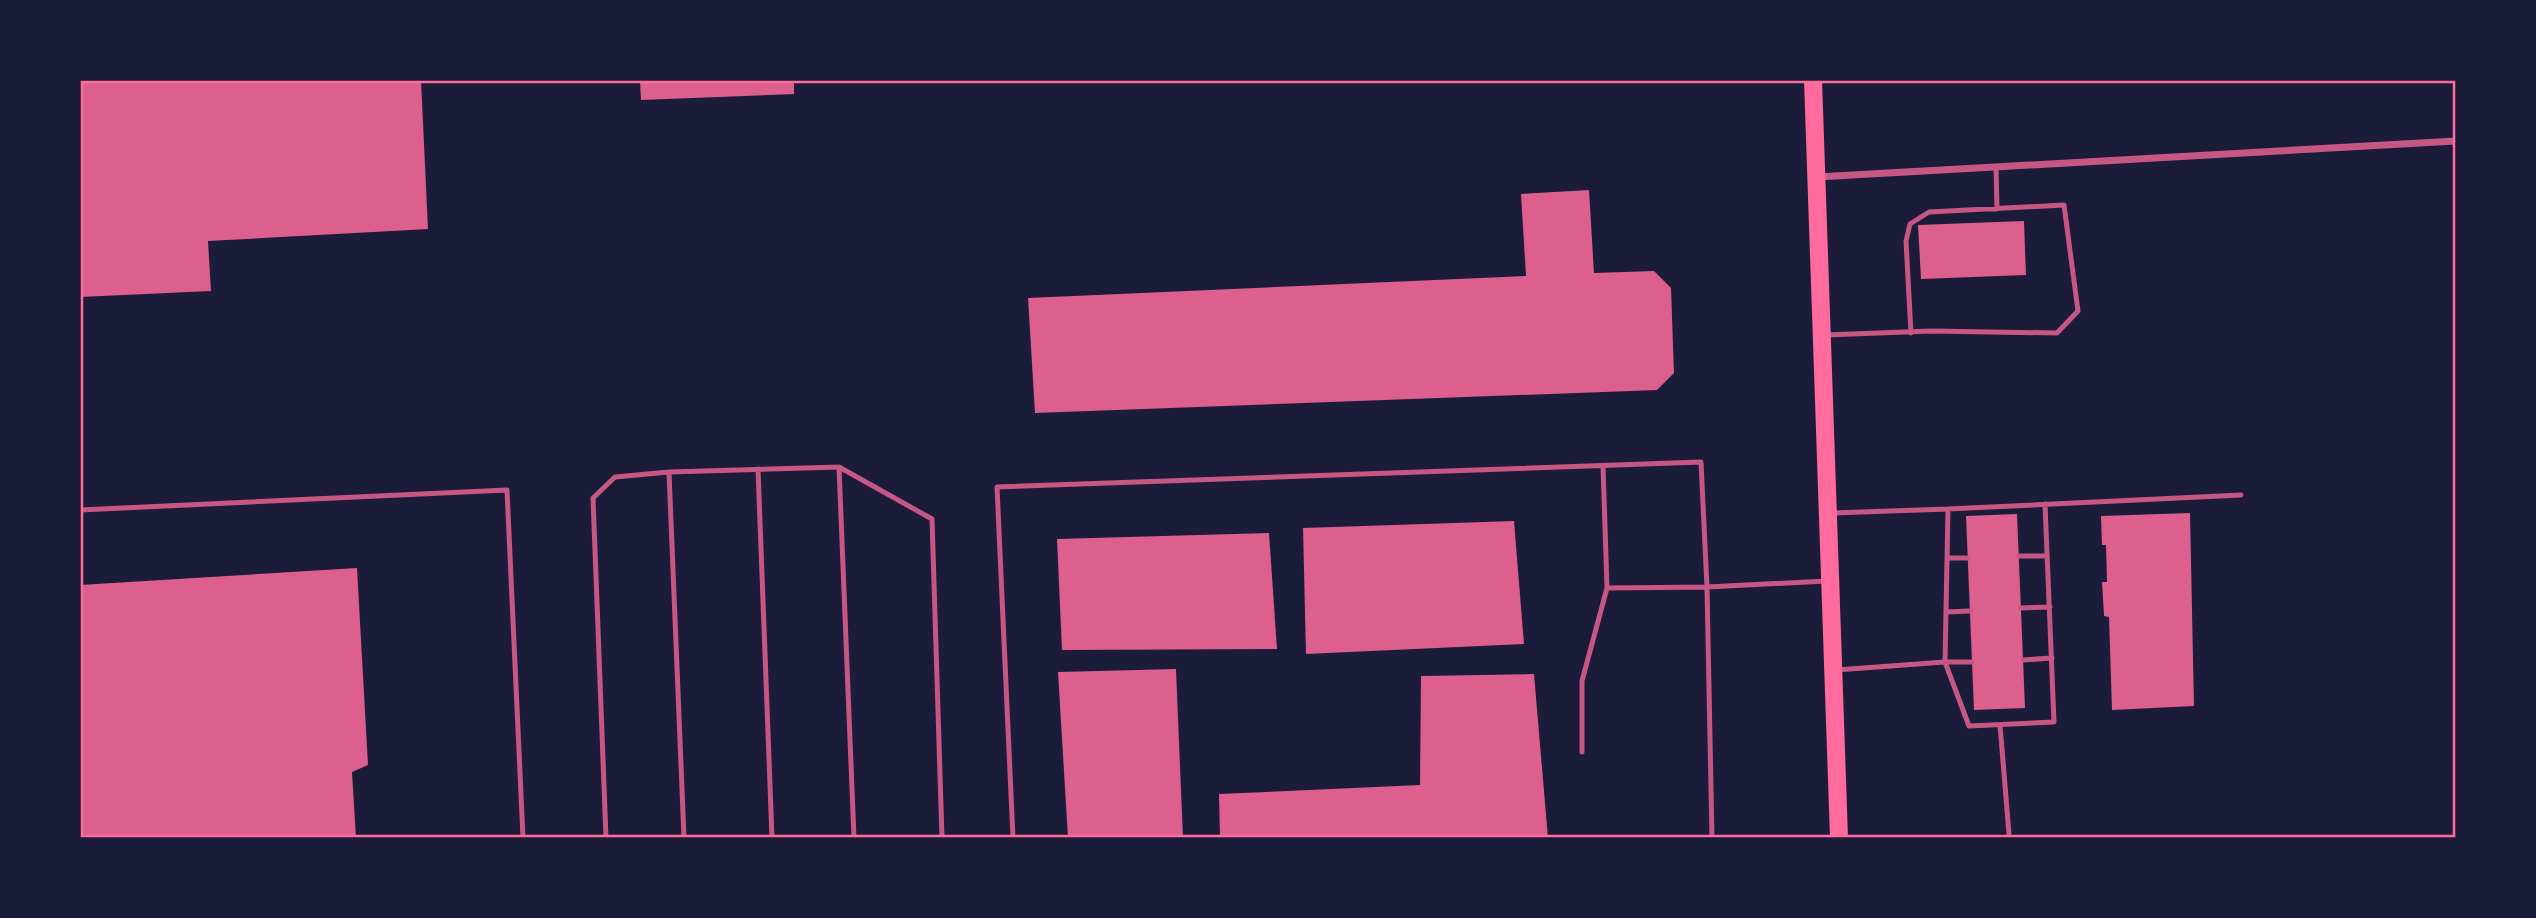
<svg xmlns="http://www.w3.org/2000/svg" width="2536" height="918" viewBox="0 0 2536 918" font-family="Montserrat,sans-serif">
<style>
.building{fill:#dd5f8e}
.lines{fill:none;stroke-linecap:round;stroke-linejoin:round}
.service{stroke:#c65784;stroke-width:5}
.minor{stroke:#c65784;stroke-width:7}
.primary{stroke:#ff6b9d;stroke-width:18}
.neatline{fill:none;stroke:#ff6b9d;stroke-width:2.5}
</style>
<rect width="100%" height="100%" fill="#1b1b3a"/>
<path class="building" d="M80,80H421L428,229L208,241L211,291L80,297Z
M640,80H794V94L641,100Z
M1589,190L1594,273L1654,271L1671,288L1674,373L1657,390L1035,413L1028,298L1526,276L1521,194Z
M2024,221L2026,275L1921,279L1918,225Z
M2190,513L2194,706L2112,710L2109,617L2104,616L2102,582H2107L2106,545H2102L2101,516Z
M2017,514L2025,708L1974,710L1966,516Z
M1514,521L1524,644L1306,654L1303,528Z
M1269,533L1277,649L1062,650L1057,539Z
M357,568L368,765L352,772L356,838H80V585Z
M1176,669L1183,838H1068L1058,672Z
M1534,674L1548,838H1220L1219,794L1420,785L1421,676Z"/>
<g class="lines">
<path class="service" d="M1996,167L1997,209
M1825,335L1931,331L2057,333L2078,311L2064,205L1929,212L1910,224L1906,241L1911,333
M1603,466L1607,588
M839,467L854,838
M758,469L772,838
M669,472L684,838
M1948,509L2241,495
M80,510L507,490L523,838
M1832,513L1948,509L1945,662L1836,670
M2019,556H2047
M1947,558H1968
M2021,608L2050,607
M1946,612L1970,611
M2023,660L2052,658
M1972,662H1945L1969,726L2054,722L2045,504
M2000,725L2009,834
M1582,752V681L1607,588L1707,587L1827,581
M606,838L593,498L615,477L669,472L839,467L932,519L942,838
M1013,838L997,487L1701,462L1707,587L1712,838"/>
<path class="minor" d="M1817,177L2456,141"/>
<path class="primary" d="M1813,80L1839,838"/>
</g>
<rect width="2536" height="918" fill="none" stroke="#1b1b3a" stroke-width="164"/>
<rect x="82" y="82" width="2372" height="754" class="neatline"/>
</svg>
